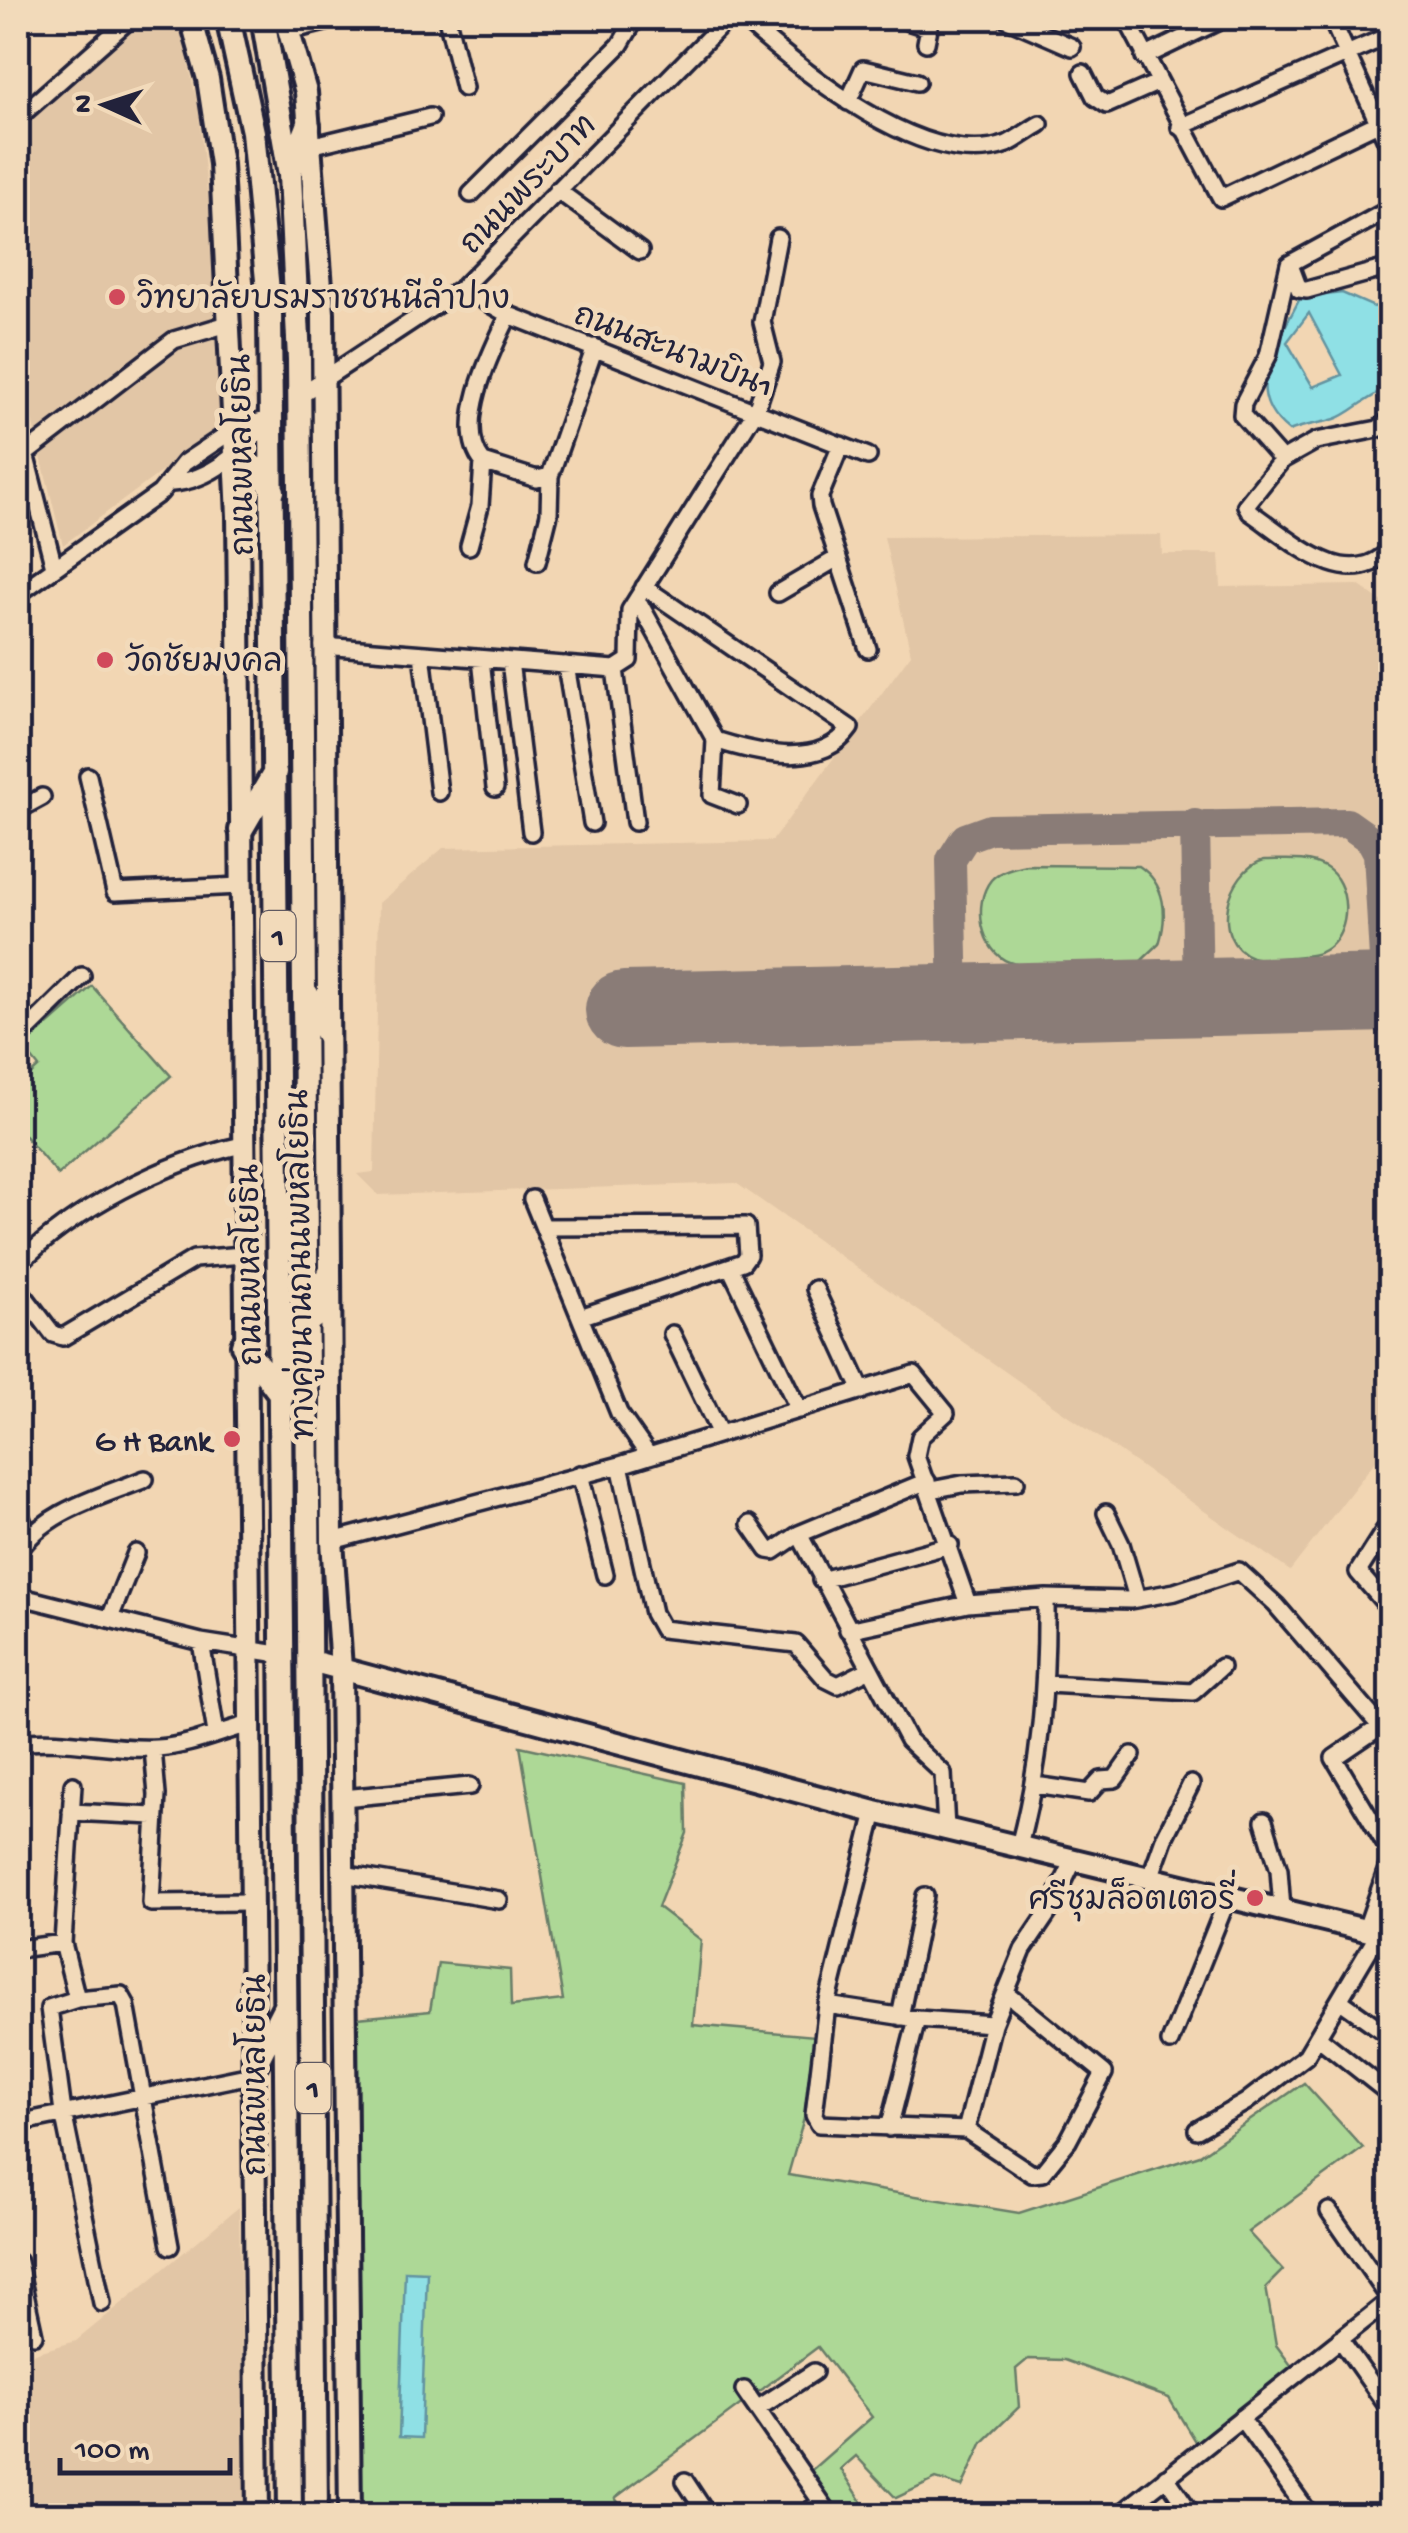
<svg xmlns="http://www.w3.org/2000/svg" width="1408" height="2533" viewBox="0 0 1408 2533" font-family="'Gochi Hand','Playpen Sans Thai',sans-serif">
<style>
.built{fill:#e2c6a6}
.green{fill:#add896;stroke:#687d68;stroke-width:2.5}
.water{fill:#8fe0e5;stroke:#6394a1;stroke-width:2.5;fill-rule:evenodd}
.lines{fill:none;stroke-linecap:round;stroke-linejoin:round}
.taxiway{stroke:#8a7c77;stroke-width:30}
.runway{stroke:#8a7c77;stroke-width:78}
.minor-casing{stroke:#22223b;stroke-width:22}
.major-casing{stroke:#22223b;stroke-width:28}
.highway-casing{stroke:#22223b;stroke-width:30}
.minor{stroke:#f2daba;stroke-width:15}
.major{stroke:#f2daba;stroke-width:20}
.highway{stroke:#f2daba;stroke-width:22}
.poi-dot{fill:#d1495b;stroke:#f2daba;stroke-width:4}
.labels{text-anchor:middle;stroke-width:10;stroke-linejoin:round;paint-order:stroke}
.shield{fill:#f2daba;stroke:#605961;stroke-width:2.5}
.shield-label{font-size:30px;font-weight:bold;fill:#22223b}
.street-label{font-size:32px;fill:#22223b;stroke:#f2daba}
.poi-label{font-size:32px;fill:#22223b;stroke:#f2daba;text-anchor:start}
</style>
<rect width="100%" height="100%" fill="#f2d6b3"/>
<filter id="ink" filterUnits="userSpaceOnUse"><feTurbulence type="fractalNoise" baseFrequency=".01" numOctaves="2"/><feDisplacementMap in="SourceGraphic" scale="20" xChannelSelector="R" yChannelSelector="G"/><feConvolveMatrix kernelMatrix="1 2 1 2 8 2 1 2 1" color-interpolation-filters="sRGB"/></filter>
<g filter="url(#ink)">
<path class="built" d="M148,18H178L198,106L213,246L220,428L63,545L18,364V133Z
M1161,535L1162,554H1219L1221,587L1358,585L1390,607V1442L1290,1571L736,1183L378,1195L357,1174L374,1172L379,903L443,848L772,841L911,654L884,537Z
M239,2207L245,2515H18V2358L76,2341Z"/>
<path class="green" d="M1264,860C1284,860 1308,857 1325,867C1351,882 1352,931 1328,948C1317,956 1304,956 1291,957C1278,958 1264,961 1252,957C1209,941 1227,870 1264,860Z
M1027,865L1139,866C1166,884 1168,915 1159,944L1141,961L1127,964C1098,964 1035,972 1009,962C981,951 972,904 991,880C1000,870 1015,867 1027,865Z
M92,986L171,1076L58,1175L18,1128V1086L39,1067L23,1047Z
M520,1746L686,1783L687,1833L658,1907L701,1940L693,2025L827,2037L788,2175L1019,2213L1200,2155L1304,2083L1363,2148L1248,2232L1283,2270L1266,2287L1276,2345L1293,2368L1197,2445L1169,2398L1064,2360L1028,2359L1016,2369L1019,2407L983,2442L962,2487L936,2479L896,2498L856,2456L841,2469L870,2514L836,2515L807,2474L872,2417L818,2347L615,2498L627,2515H368L360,2505L358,2018L430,2011L438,1963L510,1970L511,2006L563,2000Z"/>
<path class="water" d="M1342,293L1374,307L1390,300V388C1368,395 1350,415 1335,419C1319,424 1306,424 1289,431C1239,392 1277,345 1300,298ZM1309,313L1342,375L1313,387L1287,342Z
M405,2271L427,2272L421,2438L399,2437Z"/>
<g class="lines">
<path class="taxiway" d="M1195,824L1198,999
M954,1005L951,860L965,838L990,829L1347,823L1371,840L1378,853L1386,994"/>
<path class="runway" d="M624,1010L1390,993"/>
<g class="minor-casing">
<path id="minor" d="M447,18L464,88
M742,18C797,67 925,175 1007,144C1018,139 1029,130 1040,124
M898,18L929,28L926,43
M1005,18L1072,47
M1126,18L1221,198L1378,123
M1331,18L1390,149
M289,31L341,18
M1144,57L1225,18
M1083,73L1095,97L1107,105L1157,83
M848,102L863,69L917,82
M18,118L131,18
M1180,127L1390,35
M310,146L430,117
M557,190L640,251
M471,194L620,45L636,18
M1390,209L1289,264L1268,356L1243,404L1242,415L1282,460L1246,505L1250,512C1290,539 1346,595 1390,550
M1290,265L1299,289L1307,290L1390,267
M462,288L509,315L868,456
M297,397L462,288L728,18
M18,426L54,567
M841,445L820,496L821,506L868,649
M24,455L174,340L231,323
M1282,460L1316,441L1378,429L1390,420
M483,462L537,479L550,476L595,347
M172,483C214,480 243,448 271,419
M469,546L480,506L483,462C453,426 492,350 509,315
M537,562L549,514L550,476
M644,587L850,728C821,770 756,753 715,740
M778,593L836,559
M18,594L160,493L184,463L233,430L272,418
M637,599L715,740L712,795L738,805
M323,646L615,669L629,660L630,610L756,410L772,362L762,322L778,238
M422,654L439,792
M481,659L495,788
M510,661L531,832
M566,665L592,823
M615,669L635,822
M88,776L115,892L240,886
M18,810L42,797
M18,1039L82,976
M532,1199L619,1413L649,1456
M544,1227L746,1226L748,1255L743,1262L580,1317
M18,1265C72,1209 166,1162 242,1145
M730,1267L799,1410
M18,1288L53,1334L63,1337L194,1259L243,1255
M815,1289L862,1391
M672,1334L720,1434
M620,1465L653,1613L662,1629L796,1644L826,1679L838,1685L868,1670
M580,1474L605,1575
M931,1490L962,1484L1016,1482
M18,1510L28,1536
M1106,1513L1121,1544L1137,1598
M750,1524L768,1550L774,1551L799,1534L927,1481
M1390,1527L1384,1531L1358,1572L1390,1609
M799,1534L908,1740L943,1773L946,1829
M332,1541L620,1465L914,1374L946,1413L920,1437L916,1456L968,1604
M18,1553C43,1511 101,1497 145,1479
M821,1580L950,1545
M18,1596L201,1642L285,1655
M110,1618L136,1553
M848,1630L968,1604L1046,1598L1130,1600L1175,1592L1239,1571L1276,1605L1380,1726
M201,1642L216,1733
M1047,1684L1193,1692L1221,1667
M1390,1720L1334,1758L1390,1852
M18,1743C65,1736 110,1751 157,1748C189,1746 217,1733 247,1725
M153,1749L157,1795L151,1903L251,1902
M73,1785L63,1943L77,1999
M1035,1785L1089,1793L1101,1780L1115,1779L1132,1755
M343,1798L470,1786
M71,1812L154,1816
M875,1812L827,2005L814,2115L819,2124L966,2130L1032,2174L1042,2173L1068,2141L1104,2073L1006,1993
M1264,1821L1279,1870L1282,1909
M1019,1846C1041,1763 1047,1684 1046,1598
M343,1874L499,1900
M1150,1878L1165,1836L1191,1784
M1366,1929L1390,1860
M18,1949L63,1943
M1342,2002L1390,2036
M827,2005L917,2019L993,2024
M900,2017L925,1896
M1319,2038L1390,2094
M1170,2042L1229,1895
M18,2123L256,2074
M889,2128L917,2019
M966,2130L993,2024L1023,1950L1050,1910L1074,1860
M1197,2130L1246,2102L1306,2056L1379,1933
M1329,2211L1390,2299
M18,2262L34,2335
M102,2303L63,2112L49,2008L77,1999L121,1995L126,2004L170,2246
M1340,2339L1390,2410
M744,2390L831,2516
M757,2409L814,2372
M1241,2418L1311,2516
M1166,2477L1193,2516
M685,2481L708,2516
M802,2516L821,2502
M1118,2516L1390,2300"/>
</g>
<g class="major-casing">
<path id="major" d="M191,18L208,79L221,164L238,516L258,2516
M285,18L306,92L323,313L332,1541L341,1668L350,2516
M311,1661L875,1812L1390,1936"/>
</g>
<g class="highway-casing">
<path id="highway" d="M228,18L253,132L270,312L290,2516
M263,18L290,175L299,359L316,2516
M291,169L308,126
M236,456L262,472L273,491
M241,830L275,772
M307,994L327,1034
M313,1318L329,1274
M243,1345L282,1396
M256,2063L284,2008"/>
</g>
<use href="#minor" class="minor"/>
<use href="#major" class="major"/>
<use href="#highway" class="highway"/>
</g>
</g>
<g class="poi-dot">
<circle cx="117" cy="297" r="10"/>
<circle cx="105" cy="660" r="10"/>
<circle cx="232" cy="1439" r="10"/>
<circle cx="1255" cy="1898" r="10"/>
</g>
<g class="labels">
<g class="shield">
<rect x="260.5" y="911" width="35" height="50" rx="8"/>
<rect x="295.5" y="2063" width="35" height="50" rx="8"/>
</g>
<g class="shield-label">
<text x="278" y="946">1</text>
<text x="313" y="2098">1</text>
</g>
<g class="street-label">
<text transform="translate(527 183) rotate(-46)" y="11">ถนนพระบาท</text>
<text transform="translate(674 349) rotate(21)" y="11">ถนนสะนามบิน1</text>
<text transform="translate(240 455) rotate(-91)" y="11">ถนนพหลโยธิน</text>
<text transform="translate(248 1265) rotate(-91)" y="11">ถนนพหลโยธิน</text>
<text transform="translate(299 1265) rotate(-91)" y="11">ทางคู่ขนานถนนพหลโยธิน</text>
<text transform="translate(254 2075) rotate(-90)" y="11">ถนนพหลโยธิน</text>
</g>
<g class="poi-label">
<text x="137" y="308">วิทยาลัยบรมราชชนนีลำปาง</text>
<text x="125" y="671">วัดชัยมงคล</text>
<text x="212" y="1450" text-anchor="end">G H Bank</text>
<text x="1235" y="1909" text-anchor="end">ศรีชุมล็อตเตอรี่</text>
</g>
</g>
<rect width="1408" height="2533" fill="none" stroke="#f2daba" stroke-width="60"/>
<rect x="30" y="30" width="1348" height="2473" fill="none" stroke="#22223b" stroke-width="4" filter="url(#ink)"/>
<g transform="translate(105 105) rotate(273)" stroke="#f2daba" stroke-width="8" paint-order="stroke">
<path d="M0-8L18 38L0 25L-18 38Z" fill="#22223b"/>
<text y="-15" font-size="28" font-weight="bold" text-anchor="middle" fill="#22223b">N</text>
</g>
<path d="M60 2458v15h170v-15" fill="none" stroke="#22223b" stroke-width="5"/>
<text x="75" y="2458" font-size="30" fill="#22223b" stroke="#f2daba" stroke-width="8" paint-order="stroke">100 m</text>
</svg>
